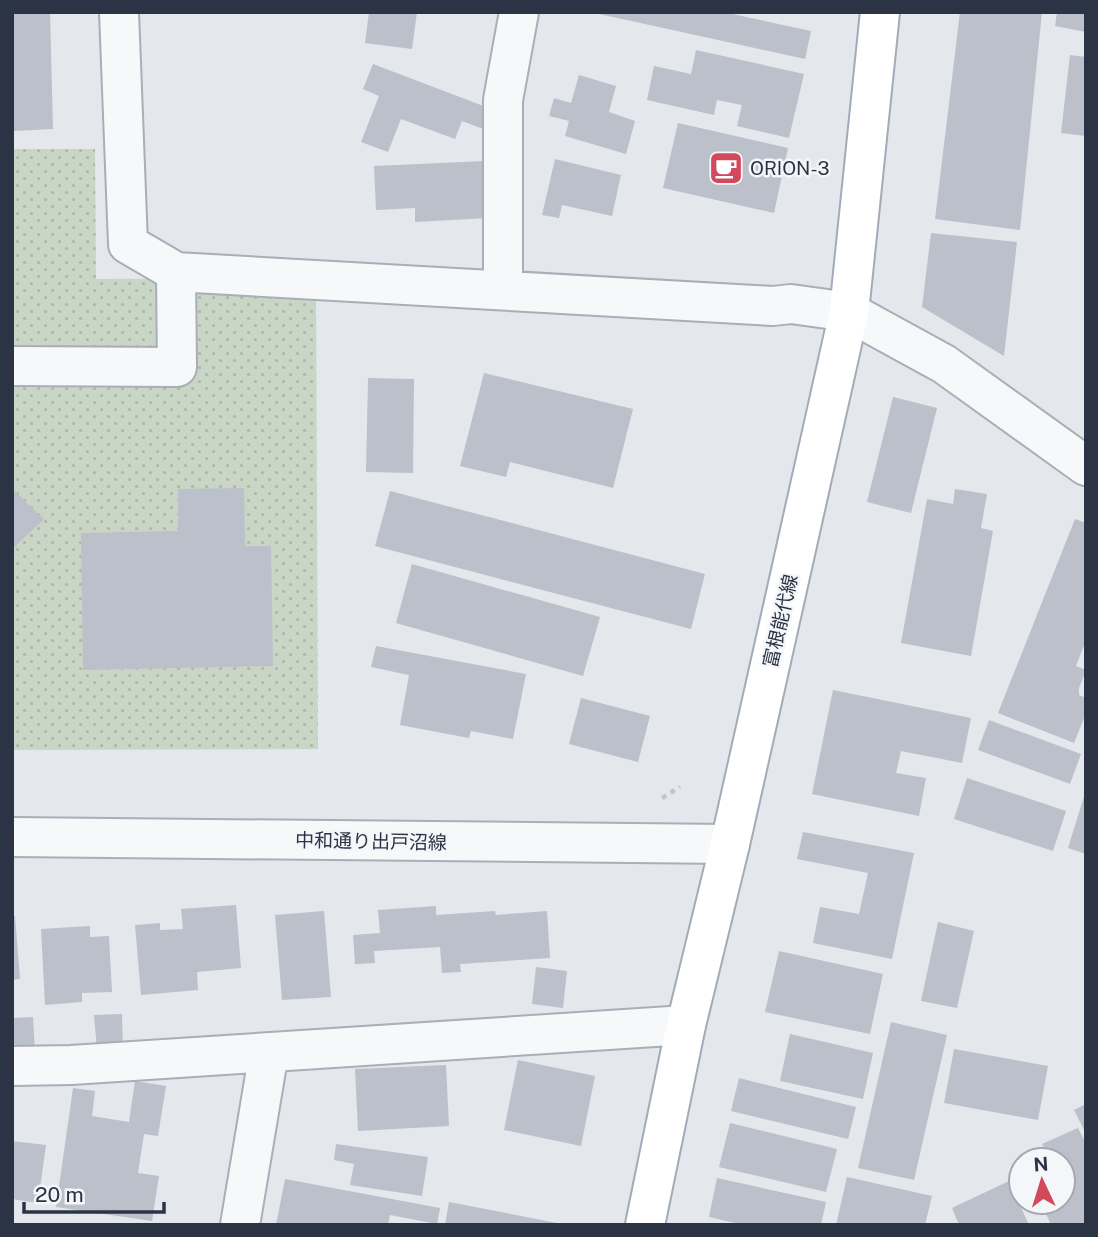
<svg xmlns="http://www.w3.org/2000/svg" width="1098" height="1237" viewBox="0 0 1098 1237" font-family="'Public Sans','Noto Sans JP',sans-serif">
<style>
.park{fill:url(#park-dots)}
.building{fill:#bbc0ca}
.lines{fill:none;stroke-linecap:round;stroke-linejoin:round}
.minor-casing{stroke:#a9aeb7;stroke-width:42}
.major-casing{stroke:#a3abb8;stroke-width:42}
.path{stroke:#c2c5cb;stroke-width:4.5;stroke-dasharray:5 5;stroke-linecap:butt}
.minor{stroke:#f7f8fa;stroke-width:38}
.major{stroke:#fff;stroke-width:38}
.labels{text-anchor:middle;stroke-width:5;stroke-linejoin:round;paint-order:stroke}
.poi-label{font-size:19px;fill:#2b3445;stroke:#f4f6f9;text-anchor:start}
.street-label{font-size:19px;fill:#2b3445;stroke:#f4f6f9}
</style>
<defs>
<pattern id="park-dots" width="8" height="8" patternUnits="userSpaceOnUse" patternTransform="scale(1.75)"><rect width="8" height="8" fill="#c9d6c5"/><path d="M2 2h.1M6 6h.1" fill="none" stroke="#adb8ab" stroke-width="1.8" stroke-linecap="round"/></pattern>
</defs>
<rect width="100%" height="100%" fill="#e4e7ec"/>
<path class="park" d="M12,149H95L96,279L316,278L318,749L12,750Z"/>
<path class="building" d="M12,12H50L53,129L12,131Z
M369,12H417L412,49L365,43Z
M590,12H723L811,31L805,59Z
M960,12H1042L1020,230L935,219Z
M1057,12H1086V32L1055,26Z
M696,50L804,74L789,138L737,126L742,105L717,100L714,115L647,100L654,66L691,74Z
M1070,55L1086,57V136L1061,133Z
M373,64L494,110L486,130L462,121L455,139L401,119L388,152L361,142L379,96L363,89Z
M579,75L616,86L609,112L635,121L626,154L565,136L569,121L549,116L554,98L571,103Z
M678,123L788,148L774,213L663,188Z
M555,159L621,175L612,216L562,205L559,218L542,215Z
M485,161L488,218L415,222V208L376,210L374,166Z
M931,233L1017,242L1004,356L922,307Z
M484,373L633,409L613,488L510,462L506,477L460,466Z
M368,378L414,379L413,473L366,472Z
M893,397L937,408L911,513L867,502Z
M244,488L245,546H271L273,666L83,670L81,533L178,531V489Z
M12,489L44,519L12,549Z
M955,489L987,494L981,528L993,531L971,656L901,643L927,499L953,504Z
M390,491L705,574L691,629L375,546Z
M1075,519L1086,523V640L1076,666L1086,670L1079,688V695L1086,698V713L1074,743L998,713Z
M412,564L600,617L583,676L396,623Z
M376,646L526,674L513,739L471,731L469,738L400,725L409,675L371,667Z
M833,690L971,718L962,763L901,751L896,773L926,778L919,816L812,794Z
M581,698L650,716L638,762L569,744Z
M989,720L1081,754L1070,784L978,750Z
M967,778L1066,811L1053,851L954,819Z
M1085,793H1086V854L1068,848Z
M803,832L914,853L892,959L813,943L820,907L859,914L868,873L797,859Z
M236,905L241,968L197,972L198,990L141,995L135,925L160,923V930L183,929L181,909Z
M436,906V915L495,911L496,915L547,911L550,958L460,964L461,972L442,973L440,947L374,951L375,963L355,964L353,935L380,933L378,910Z
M324,911L331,997L282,1000L275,915Z
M12,916H15L20,979L12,980Z
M938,922L974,931L957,1008L921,1001Z
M90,926V937L109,936L112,992L82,993V1002L45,1005L41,929Z
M779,951L883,974L870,1034L765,1012Z
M536,967L567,971L563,1008L532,1004Z
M122,1014L123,1049L97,1050L94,1015Z
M33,1017L35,1052L12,1054V1018Z
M891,1022L947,1035L914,1180L858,1168Z
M790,1034L873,1053L863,1099L780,1081Z
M954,1049L1048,1066L1038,1120L944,1103Z
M518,1060L595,1076L581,1146L504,1130Z
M446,1065L449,1126L358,1131L355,1069Z
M739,1078L856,1107L848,1139L731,1111Z
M135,1081L166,1086L158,1136L144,1134L138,1173L159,1176L152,1221L56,1207L73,1088L95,1091L92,1116L129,1122Z
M1086,1104V1134L1074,1110Z
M730,1123L837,1149L826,1192L719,1167Z
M1078,1128L1086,1144V1225H1051L1041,1202H1063V1160H1050L1042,1144Z
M12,1141L46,1145L38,1203L12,1199Z
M336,1144L428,1157L422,1196L350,1185L354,1164L334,1160Z
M847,1177L932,1196L925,1225H836Z
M717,1178L826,1202L821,1225H744L709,1217Z
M285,1179L440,1208L437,1224L390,1215L388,1225H276Z
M1009,1181L1029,1225H959L952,1208Z
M449,1202L557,1223V1225H445Z"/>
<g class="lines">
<g class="minor-casing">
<path id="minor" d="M119,12L128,244L176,272L773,306L791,304L849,312L944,364L1086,466
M503,290V100L519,12
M12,366L177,367L176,272
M12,837L730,844
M12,1066L71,1065L686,1025
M240,1225L269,1052"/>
</g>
<g class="major-casing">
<path id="major" d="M645,1225L686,1025L730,844L849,312L880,12"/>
</g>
<path class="path" d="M662,798L680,787"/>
<use href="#minor" class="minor"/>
<use href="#major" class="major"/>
</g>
<defs>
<g id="cafe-square" transform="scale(1.75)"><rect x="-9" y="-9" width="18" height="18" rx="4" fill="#d1495b" stroke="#f4f6f9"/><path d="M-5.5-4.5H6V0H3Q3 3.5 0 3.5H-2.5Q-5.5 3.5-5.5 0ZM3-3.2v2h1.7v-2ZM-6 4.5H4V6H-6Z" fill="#fff"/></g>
</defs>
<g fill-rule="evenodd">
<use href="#cafe-square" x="726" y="168"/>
</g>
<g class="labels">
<g class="poi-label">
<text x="750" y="175">ORION-3</text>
</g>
<g class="street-label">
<text transform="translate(780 621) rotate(-77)" y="7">富根能代線</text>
<text transform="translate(371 841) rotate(1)" y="7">中和通り出戸沼線</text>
</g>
</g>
<rect width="1098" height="1237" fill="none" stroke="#2b3445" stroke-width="28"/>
<g transform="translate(1042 1181) rotate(356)"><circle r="33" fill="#f4f6f9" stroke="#a4a8b1" stroke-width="2"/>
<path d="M0-5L12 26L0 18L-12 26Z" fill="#d1495b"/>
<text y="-10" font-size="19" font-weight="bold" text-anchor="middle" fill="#2b3445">N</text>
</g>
<path d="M24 1202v10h140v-10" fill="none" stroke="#2b3445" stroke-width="3.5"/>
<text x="35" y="1202" font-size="21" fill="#2b3445" stroke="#f4f6f9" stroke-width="5" paint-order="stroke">20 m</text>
</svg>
